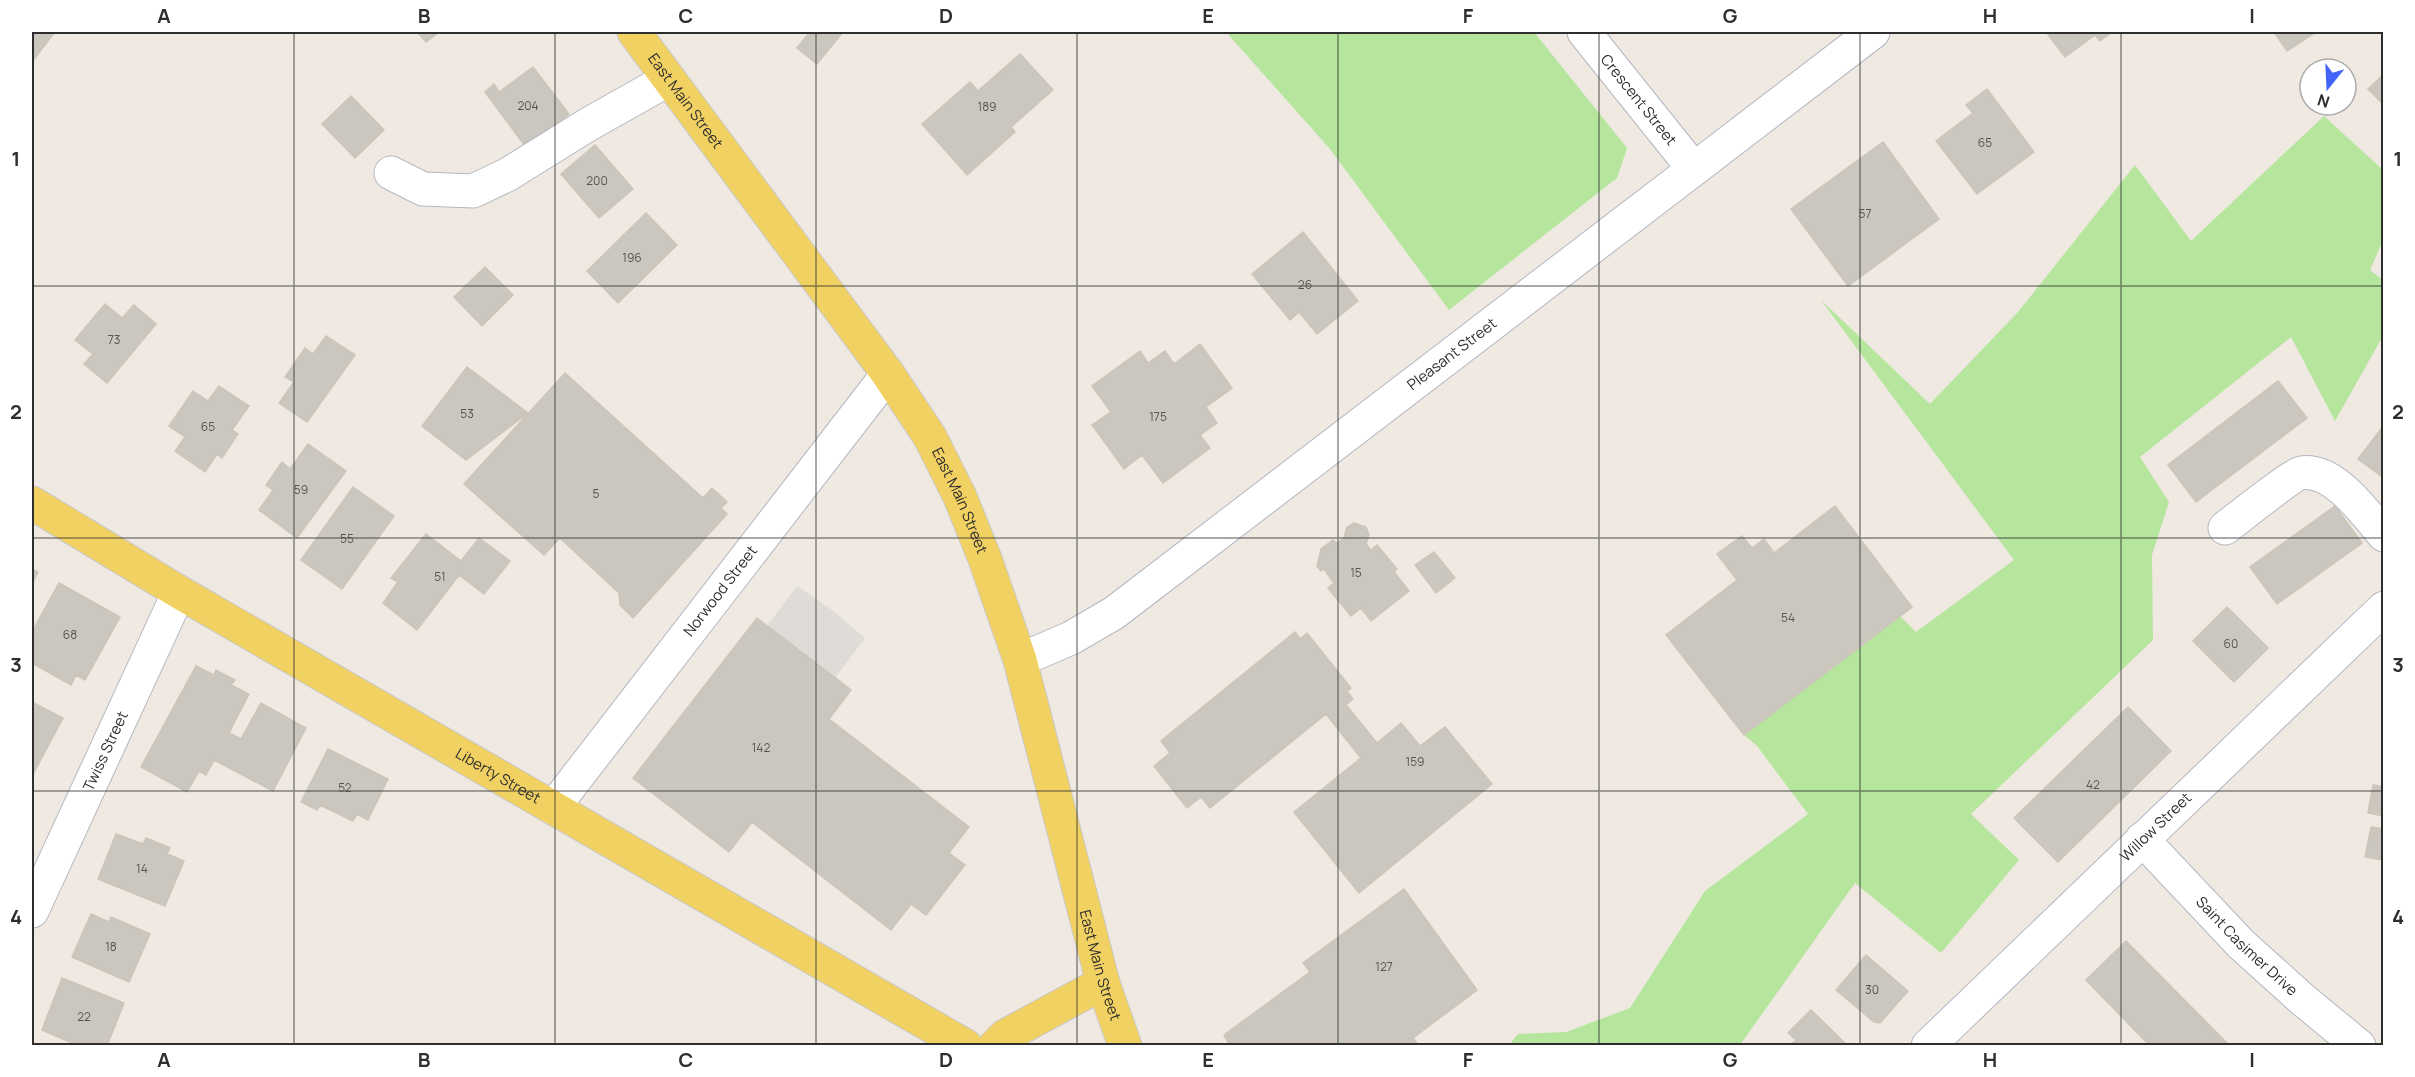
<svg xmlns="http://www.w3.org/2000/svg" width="2415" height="1077" viewBox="0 0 2415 1077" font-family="Manrope,sans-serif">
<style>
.green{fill:#b6e59e}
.plaza{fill:#dfdcd8}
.building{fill:#cbc7bf;stroke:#cbc5ba;stroke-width:1.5}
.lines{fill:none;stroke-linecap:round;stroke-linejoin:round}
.minor-casing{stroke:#b4b7c1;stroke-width:35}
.major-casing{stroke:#c9c9c9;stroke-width:35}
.minor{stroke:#fff;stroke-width:33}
.major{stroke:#f2d163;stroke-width:33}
.grid{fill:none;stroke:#2e2e2e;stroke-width:1.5;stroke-opacity:0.55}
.labels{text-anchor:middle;stroke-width:6;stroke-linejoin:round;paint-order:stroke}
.number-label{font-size:12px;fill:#555452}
.street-label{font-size:15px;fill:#2e2e2e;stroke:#fff}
.neatline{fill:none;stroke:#2e2e2e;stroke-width:2}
.grid-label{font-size:20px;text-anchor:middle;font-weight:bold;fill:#2e2e2e}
</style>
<rect width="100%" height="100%" fill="#efe9e1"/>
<path class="green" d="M1226,32H1534L1627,148L1617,178L1449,310L1330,149Z
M2324,116L2383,170V240L2370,270L2383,280V336L2335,421L2291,337L2140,457L2169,502L2152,555L2153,640L1971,814L2019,860L1941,953L1855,883L1740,1045H1509L1518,1034L1566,1032L1630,1008L1705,891L1808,814L1757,746L1744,735L1900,616L1916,632L2014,560L1821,300L1930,404L2018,312L2135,165L2191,241Z"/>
<path class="plaza" d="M797,586L832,610L865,638L835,678L767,626Z"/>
<path class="building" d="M32,32L54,33L32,62Z
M417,32H439L426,42Z
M810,32H843L817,64L797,48Z
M2046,32H2112L2100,41L2095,35L2065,57Z
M2274,32H2316L2287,51Z
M1020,54L1053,90L1011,127L1015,132L967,175L922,124L970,82L978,91Z
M533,67L569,114L525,146L485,92L494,84L499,92Z
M2384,74V105L2368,89Z
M1987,89L2034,152L1977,194L1936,141L1973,113L1966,105Z
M351,96L384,130L355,158L322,124Z
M1883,142L1939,219L1848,286L1791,209Z
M595,145L633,189L599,218L561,174Z
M646,213L677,245L618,303L587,271Z
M1303,232L1358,301L1317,334L1299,312L1290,320L1252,274Z
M485,267L513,295L482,326L454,297Z
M105,304L122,318L134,305L156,324L107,383L84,364L93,354L75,340Z
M326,336L355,355L307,422L279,403L294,382L285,377L305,348L313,354Z
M1200,344L1232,388L1206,407L1217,423L1200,435L1210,448L1163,483L1142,455L1124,469L1092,425L1111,412L1092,386L1140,351L1148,363L1165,351L1174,364Z
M467,367L528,413L466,460L422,426Z
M565,373L703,498L712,488L727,502L721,508L727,514L633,618L620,605L619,593L560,538L544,555L464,484Z
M2278,381L2307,418L2196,502L2168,465Z
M219,386L249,406L232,430L238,434L222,458L217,454L205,472L175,451L185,437L169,426L193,391L208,401Z
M2384,425V478L2358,459Z
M308,444L346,471L297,538L259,510L273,490L266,485L282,462L290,469Z
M353,487L394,516L342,589L301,560Z
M1835,506L1912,607L1744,735L1666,635L1737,580L1717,554L1742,536L1752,548L1764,539L1774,553Z
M2335,506L2362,543L2277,604L2250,567Z
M1354,523L1366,527L1369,535L1366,544L1371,550L1377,545L1397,569L1394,572L1409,591L1371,621L1361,608L1351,616L1328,588L1334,583L1324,569L1321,571L1317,566L1321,549L1333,540L1337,543L1344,538L1347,527Z
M426,534L461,561L479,538L510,561L484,594L459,575L417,630L383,603L398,582L391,578Z
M1434,552L1455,578L1436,593L1415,565Z
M32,569L38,572L32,584Z
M59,583L120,617L85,680L76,675L71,685L32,663V632Z
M2227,607L2268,648L2234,682L2193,641Z
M757,618L851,690L829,719L969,827L949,853L965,865L926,915L911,904L891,930L752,822L729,852L633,778Z
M1295,632L1300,639L1307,633L1351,688L1347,691L1353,699L1346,705L1377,743L1401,723L1420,746L1445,727L1492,784L1359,893L1294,812L1361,758L1326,714L1210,808L1201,797L1187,808L1154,766L1170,753L1161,741Z
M196,666L214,675L216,670L235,680L231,685L249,694L229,733L241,739L261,703L306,728L273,791L214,760L206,775L199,771L187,792L141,767Z
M32,702L63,718L33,774L32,773Z
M2128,707L2171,751L2058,862L2014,818Z
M328,749L388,779L368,820L357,814L353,821L320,805L317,810L301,802Z
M2373,785L2384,787V816L2368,813Z
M2371,827L2384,829V860L2365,857Z
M116,834L143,844L146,838L170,848L167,854L184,861L165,906L98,879Z
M1404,889L1477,990L1413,1038L1419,1046H1230L1224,1035L1310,972L1303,963Z
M91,914L109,922L111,917L150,934L129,982L72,957Z
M2126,941L2230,1046H2150L2086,980Z
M1866,955L1908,991L1880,1023L1874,1022L1836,990Z
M62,978L124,1003L107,1046H79L42,1030Z
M1811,1010L1848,1046H1790L1796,1040L1788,1033Z"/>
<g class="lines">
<g class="minor-casing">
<g id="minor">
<path id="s1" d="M1584,32L1693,168"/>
<path d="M391,173L423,189L473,191L507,175L589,124L669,79"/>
<path d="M2225,528C2237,519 2292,475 2301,473C2334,468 2365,513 2384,535"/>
<path id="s2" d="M1020,660L1071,638L1114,613L1873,32"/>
<path id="s3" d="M553,808L888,374"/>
<path id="s4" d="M2142,839L2241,944L2302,999L2359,1046"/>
<path id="s5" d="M32,911L179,592"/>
<path id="s6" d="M1928,1046L2384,608"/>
</g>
</g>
<g class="major-casing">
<g id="major">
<path id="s7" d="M634,32L888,374L930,437L960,497L985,559L1020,660L1103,983L1125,1046"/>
<path id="s8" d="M32,503L179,592L966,1046"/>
<path d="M995,1046L1005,1036L1103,983"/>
</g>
</g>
<use href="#minor" class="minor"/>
<use href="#major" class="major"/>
</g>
<path class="grid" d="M294,32V1046M555,32V1046M816,32V1046M1077,32V1046M1338,32V1046M1599,32V1046M1860,32V1046M2121,32V1046M32,286H2384M32,538H2384M32,791H2384"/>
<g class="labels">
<g class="number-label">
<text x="528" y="110">204</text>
<text x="987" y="111">189</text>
<text x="1985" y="147">65</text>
<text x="597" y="185">200</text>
<text x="1865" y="218">57</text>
<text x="632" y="262">196</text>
<text x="1305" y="289">26</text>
<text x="114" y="344">73</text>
<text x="467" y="418">53</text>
<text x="1158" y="421">175</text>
<text x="208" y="431">65</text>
<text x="301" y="494">59</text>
<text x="596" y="498">5</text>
<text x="347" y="543">55</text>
<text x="1356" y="577">15</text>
<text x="440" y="581">51</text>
<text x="1788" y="622">54</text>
<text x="70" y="639">68</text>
<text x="2231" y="648">60</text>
<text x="761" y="752">142</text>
<text x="1415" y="766">159</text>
<text x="2093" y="789">42</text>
<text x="345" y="792">52</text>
<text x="142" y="873">14</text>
<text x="111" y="951">18</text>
<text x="1384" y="971">127</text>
<text x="1872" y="994">30</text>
<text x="84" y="1021">22</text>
</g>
<g class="street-label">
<text dy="5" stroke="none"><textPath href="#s7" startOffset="86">East Main Street</textPath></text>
<text dy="5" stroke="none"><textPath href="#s1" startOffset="87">Crescent Street</textPath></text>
<text dy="5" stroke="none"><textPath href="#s2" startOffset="531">Pleasant Street</textPath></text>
<text dy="5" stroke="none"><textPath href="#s7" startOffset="572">East Main Street</textPath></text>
<text dy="5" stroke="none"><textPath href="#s3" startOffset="274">Norwood Street</textPath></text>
<text dy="5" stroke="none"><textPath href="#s5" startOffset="176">Twiss Street</textPath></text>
<text dy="5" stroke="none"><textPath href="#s8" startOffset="540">Liberty Street</textPath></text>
<text dy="5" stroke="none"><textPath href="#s6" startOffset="316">Willow Street</textPath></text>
<text dy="5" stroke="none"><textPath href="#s4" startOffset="150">Saint Casimer Drive</textPath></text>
<text dy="5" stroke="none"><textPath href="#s7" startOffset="1058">East Main Street</textPath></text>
</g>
</g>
<rect width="2415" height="1077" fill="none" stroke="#ffffff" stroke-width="66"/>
<g transform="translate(2328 87) rotate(198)"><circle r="28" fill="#ffffff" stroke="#ababab" stroke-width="1.5"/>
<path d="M0-4.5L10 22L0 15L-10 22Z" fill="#4264fb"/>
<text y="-9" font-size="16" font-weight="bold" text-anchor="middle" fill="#2e2e2e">N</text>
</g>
<rect x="33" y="33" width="2349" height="1011" class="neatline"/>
<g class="grid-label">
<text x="164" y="23">A</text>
<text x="424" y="23">B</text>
<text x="686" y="23">C</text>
<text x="946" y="23">D</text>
<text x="1208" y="23">E</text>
<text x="1468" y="23">F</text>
<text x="1730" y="23">G</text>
<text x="1990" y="23">H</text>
<text x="2252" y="23">I</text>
<text x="16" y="166">1</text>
<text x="2398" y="166">1</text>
<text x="16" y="419">2</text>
<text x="2398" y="419">2</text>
<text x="16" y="672">3</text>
<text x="2398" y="672">3</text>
<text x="16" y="924">4</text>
<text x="2398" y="924">4</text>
<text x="164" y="1067">A</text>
<text x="424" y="1067">B</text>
<text x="686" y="1067">C</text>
<text x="946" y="1067">D</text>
<text x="1208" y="1067">E</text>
<text x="1468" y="1067">F</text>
<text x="1730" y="1067">G</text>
<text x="1990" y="1067">H</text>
<text x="2252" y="1067">I</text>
</g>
</svg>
